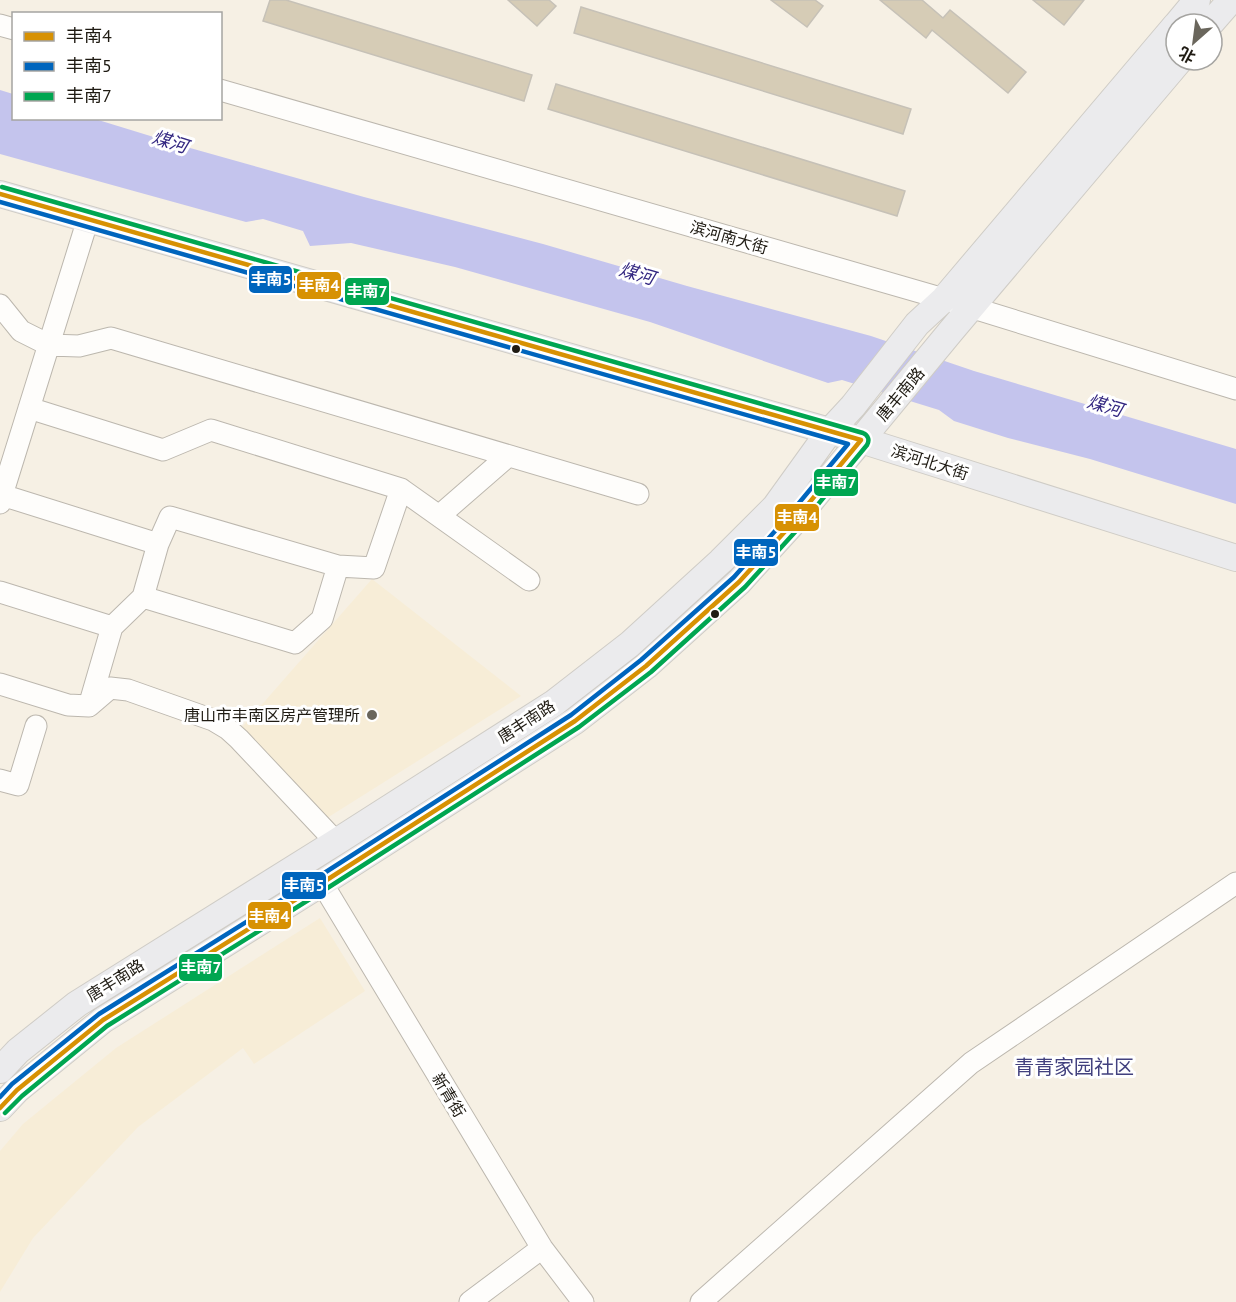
<svg xmlns="http://www.w3.org/2000/svg" width="1236" height="1302" viewBox="0 0 1236 1302" font-family="'PT Sans','Noto Sans SC',sans-serif">
<style>
.built{fill:#f7edd7}
.water{fill:#c4c4ed}
.building{fill:#d6ccb6;stroke:#c6c1b7;stroke-width:1.5}
.lines{fill:none;stroke-linecap:round;stroke-linejoin:round}
.minor-casing{stroke:#bcb7ae;stroke-width:23}
.major-casing{stroke:#cfccc6;stroke-width:28}
.minor{stroke:#fefdfb;stroke-width:21}
.major{stroke:#ebebed;stroke-width:26}
.bus-1-casing{stroke:#fff;stroke-width:9}
.bus-2-casing{stroke:#fff;stroke-width:9}
.bus-3-casing{stroke:#fff;stroke-width:9}
.bus-1{stroke:#d79103;stroke-width:4.5}
.bus-2{stroke:#0065bd;stroke-width:4.5}
.bus-3{stroke:#00a651;stroke-width:4.5}
.bus-dot{fill:#1f1b13;stroke:#fff;stroke-width:2}
.poi-dot{fill:#6a665c;stroke:#fff;stroke-width:2}
.labels{text-anchor:middle;stroke-width:6;stroke-linejoin:round;paint-order:stroke}
.street-label{font-size:16px;fill:#1f1b13;stroke:#fff}
.poi-label{font-size:16px;fill:#1f1b13;stroke:#fff;text-anchor:end}
.water-label{font-size:18px;font-style:italic;fill:#332781;stroke:#fff}
.quarter-label{font-size:20px;fill:#42417e;stroke:#fff}
.line-badge{stroke:#fff;stroke-width:2}
.badge-label{font-size:16px;text-anchor:middle;font-weight:bold;fill:#fff}
</style>
<rect width="100%" height="100%" fill="#f6f0e4"/>
<path class="built" d="M372,579L521,696L327,818L236,734Z
M320,918L365,991L254,1064L243,1048L138,1127L33,1238L0,1292V1151L23,1124L116,1048Z"/>
<path class="water" d="M0,90L13,94L14,118L95,119L183,146L364,197L543,244L687,286L871,336L974,371L1236,449V504L1090,459L1008,438L954,421L939,410L842,380L828,383L650,322L455,267L351,243L310,246L303,231L263,219L246,222L0,154Z"/>
<path class="building" d="M270,0H286L532,75L524,101L263,21Z
M508,0H549L556,6L537,26Z
M771,0H815L823,6L807,27Z
M880,0H922L943,18L950,10L1026,72L1008,93L932,30L926,38Z
M1033,0H1084L1064,25Z
M581,7L911,109L903,134L574,33Z
M556,84L905,191L897,216L548,109Z"/>
<g class="lines">
<g class="minor-casing">
<path id="minor" d="M0,25L14,29
M220,90L944,299L1236,389
M0,305L21,331L49,345L79,346L111,338L638,494
M29,408L163,450L211,430L401,489L529,580
M0,496L2,495L88,219
M0,503L2,495L158,544
M439,516L508,456
M0,592L112,627
M143,597L158,544L170,517L338,566L374,568L401,489
M0,684L68,705L89,706L110,688L128,690L213,720L228,729L239,739L336,842
M89,706L112,627L143,597L295,643L322,619L338,566
M0,780L18,785L36,726
M322,883L542,1248L583,1302
M470,1302L542,1248
M701,1302L971,1063L1236,883"/>
</g>
<g class="major-casing">
<path id="major" d="M1177,24L1197,0
M1210,24L1231,0
M0,194L861,440L1236,558
M0,1070L18,1051L77,1004L336,842L554,703L630,644L721,561L775,507L829,432L853,406L917,324L944,299L1176,25
M0,1108L17,1090L103,1020L322,883L575,721L646,666L739,582L790,526L951,331L1180,60"/>
</g>
<use href="#minor" class="minor"/>
<use href="#major" class="major"/>
<g class="bus-1-casing">
<path id="bus-1" d="M0,194L861,440L790,526L739,582L646,666L575,721L322,883L103,1020L17,1090L0,1108"/>
</g>
<g class="bus-2-casing">
<path id="bus-2" d="M0,202L848,444L784,521L734,577L641,660L571,715L318,877L99,1014L12,1084L0,1097"/>
</g>
<g class="bus-3-casing">
<path id="bus-3" d="M2,187L863,433C868,435 870,440 867,445L796,531L745,587L651,672L579,727L326,889L107,1026L22,1096L5,1113"/>
</g>
<use href="#bus-1" class="bus-1"/>
<use href="#bus-2" class="bus-2"/>
<use href="#bus-3" class="bus-3"/>
</g>
<g class="bus-dot">
<circle cx="516" cy="349" r="5"/>
<circle cx="715" cy="614" r="5"/>
</g>
<circle class="poi-dot" cx="372" cy="715" r="6"/>
<g class="labels">
<g class="street-label">
<text transform="translate(729 237) rotate(16)" y="6">滨河南大街</text>
<text transform="translate(900 394) rotate(-50)" y="6">唐丰南路</text>
<text transform="translate(930 462) rotate(18)" y="6">滨河北大街</text>
<text transform="translate(526 721) rotate(-33)" y="6">唐丰南路</text>
<text transform="translate(115 980) rotate(-32)" y="6">唐丰南路</text>
<text transform="translate(449 1095) rotate(59)" y="6">新青街</text>
</g>
<g class="poi-label">
<text x="360" y="721">唐山市丰南区房产管理所</text>
</g>
<g class="water-label">
<text transform="translate(170 142) rotate(17)" y="6">煤河</text>
<text transform="translate(637 274) rotate(16)" y="6">煤河</text>
<text transform="translate(1105 406) rotate(16)" y="6">煤河</text>
</g>
<g class="quarter-label">
<text x="1074" y="1074">青青家园社区</text>
</g>
</g>
<g class="line-badge">
<rect x="248" y="265" width="45" height="29" rx="6" fill="#0065bd"/>
<rect x="296" y="271" width="46" height="29" rx="6" fill="#d79103"/>
<rect x="344" y="277" width="46" height="29" rx="6" fill="#00a651"/>
<rect x="813" y="468" width="46" height="29" rx="6" fill="#00a651"/>
<rect x="774" y="503" width="46" height="29" rx="6" fill="#d79103"/>
<rect x="733" y="538" width="46" height="29" rx="6" fill="#0065bd"/>
<rect x="281" y="871" width="46" height="29" rx="6" fill="#0065bd"/>
<rect x="247" y="901" width="45" height="29" rx="6" fill="#d79103"/>
<rect x="178" y="953" width="45" height="29" rx="6" fill="#00a651"/>
</g>
<g class="badge-label">
<text x="271" y="285">丰南5</text>
<text x="319" y="291">丰南4</text>
<text x="367" y="297">丰南7</text>
<text x="836" y="488">丰南7</text>
<text x="797" y="523">丰南4</text>
<text x="756" y="558">丰南5</text>
<text x="304" y="891">丰南5</text>
<text x="269" y="922">丰南4</text>
<text x="201" y="973">丰南7</text>
</g>
<rect x="12" y="12" width="210" height="108" fill="#ffffff" stroke="#a5a4a1" stroke-width="1.5"/>
<rect x="24" y="32" width="30" height="9" fill="#d79103" stroke="#a5a4a1" stroke-width="1.5"/>
<text x="66" y="42" font-size="18" fill="#1f1b13">丰南4</text>
<rect x="24" y="62" width="30" height="9" fill="#0065bd" stroke="#a5a4a1" stroke-width="1.5"/>
<text x="66" y="72" font-size="18" fill="#1f1b13">丰南5</text>
<rect x="24" y="92" width="30" height="9" fill="#00a651" stroke="#a5a4a1" stroke-width="1.5"/>
<text x="66" y="102" font-size="18" fill="#1f1b13">丰南7</text>
<g transform="translate(1194 42) rotate(208)"><circle r="28" fill="#ffffff" stroke="#a5a4a1" stroke-width="1.5"/>
<path d="M0-4.5L10 22L0 15L-10 22Z" fill="#6a665c"/>
<text y="-9" font-size="16" font-weight="bold" text-anchor="middle" fill="#1f1b13">北</text>
</g>
</svg>
